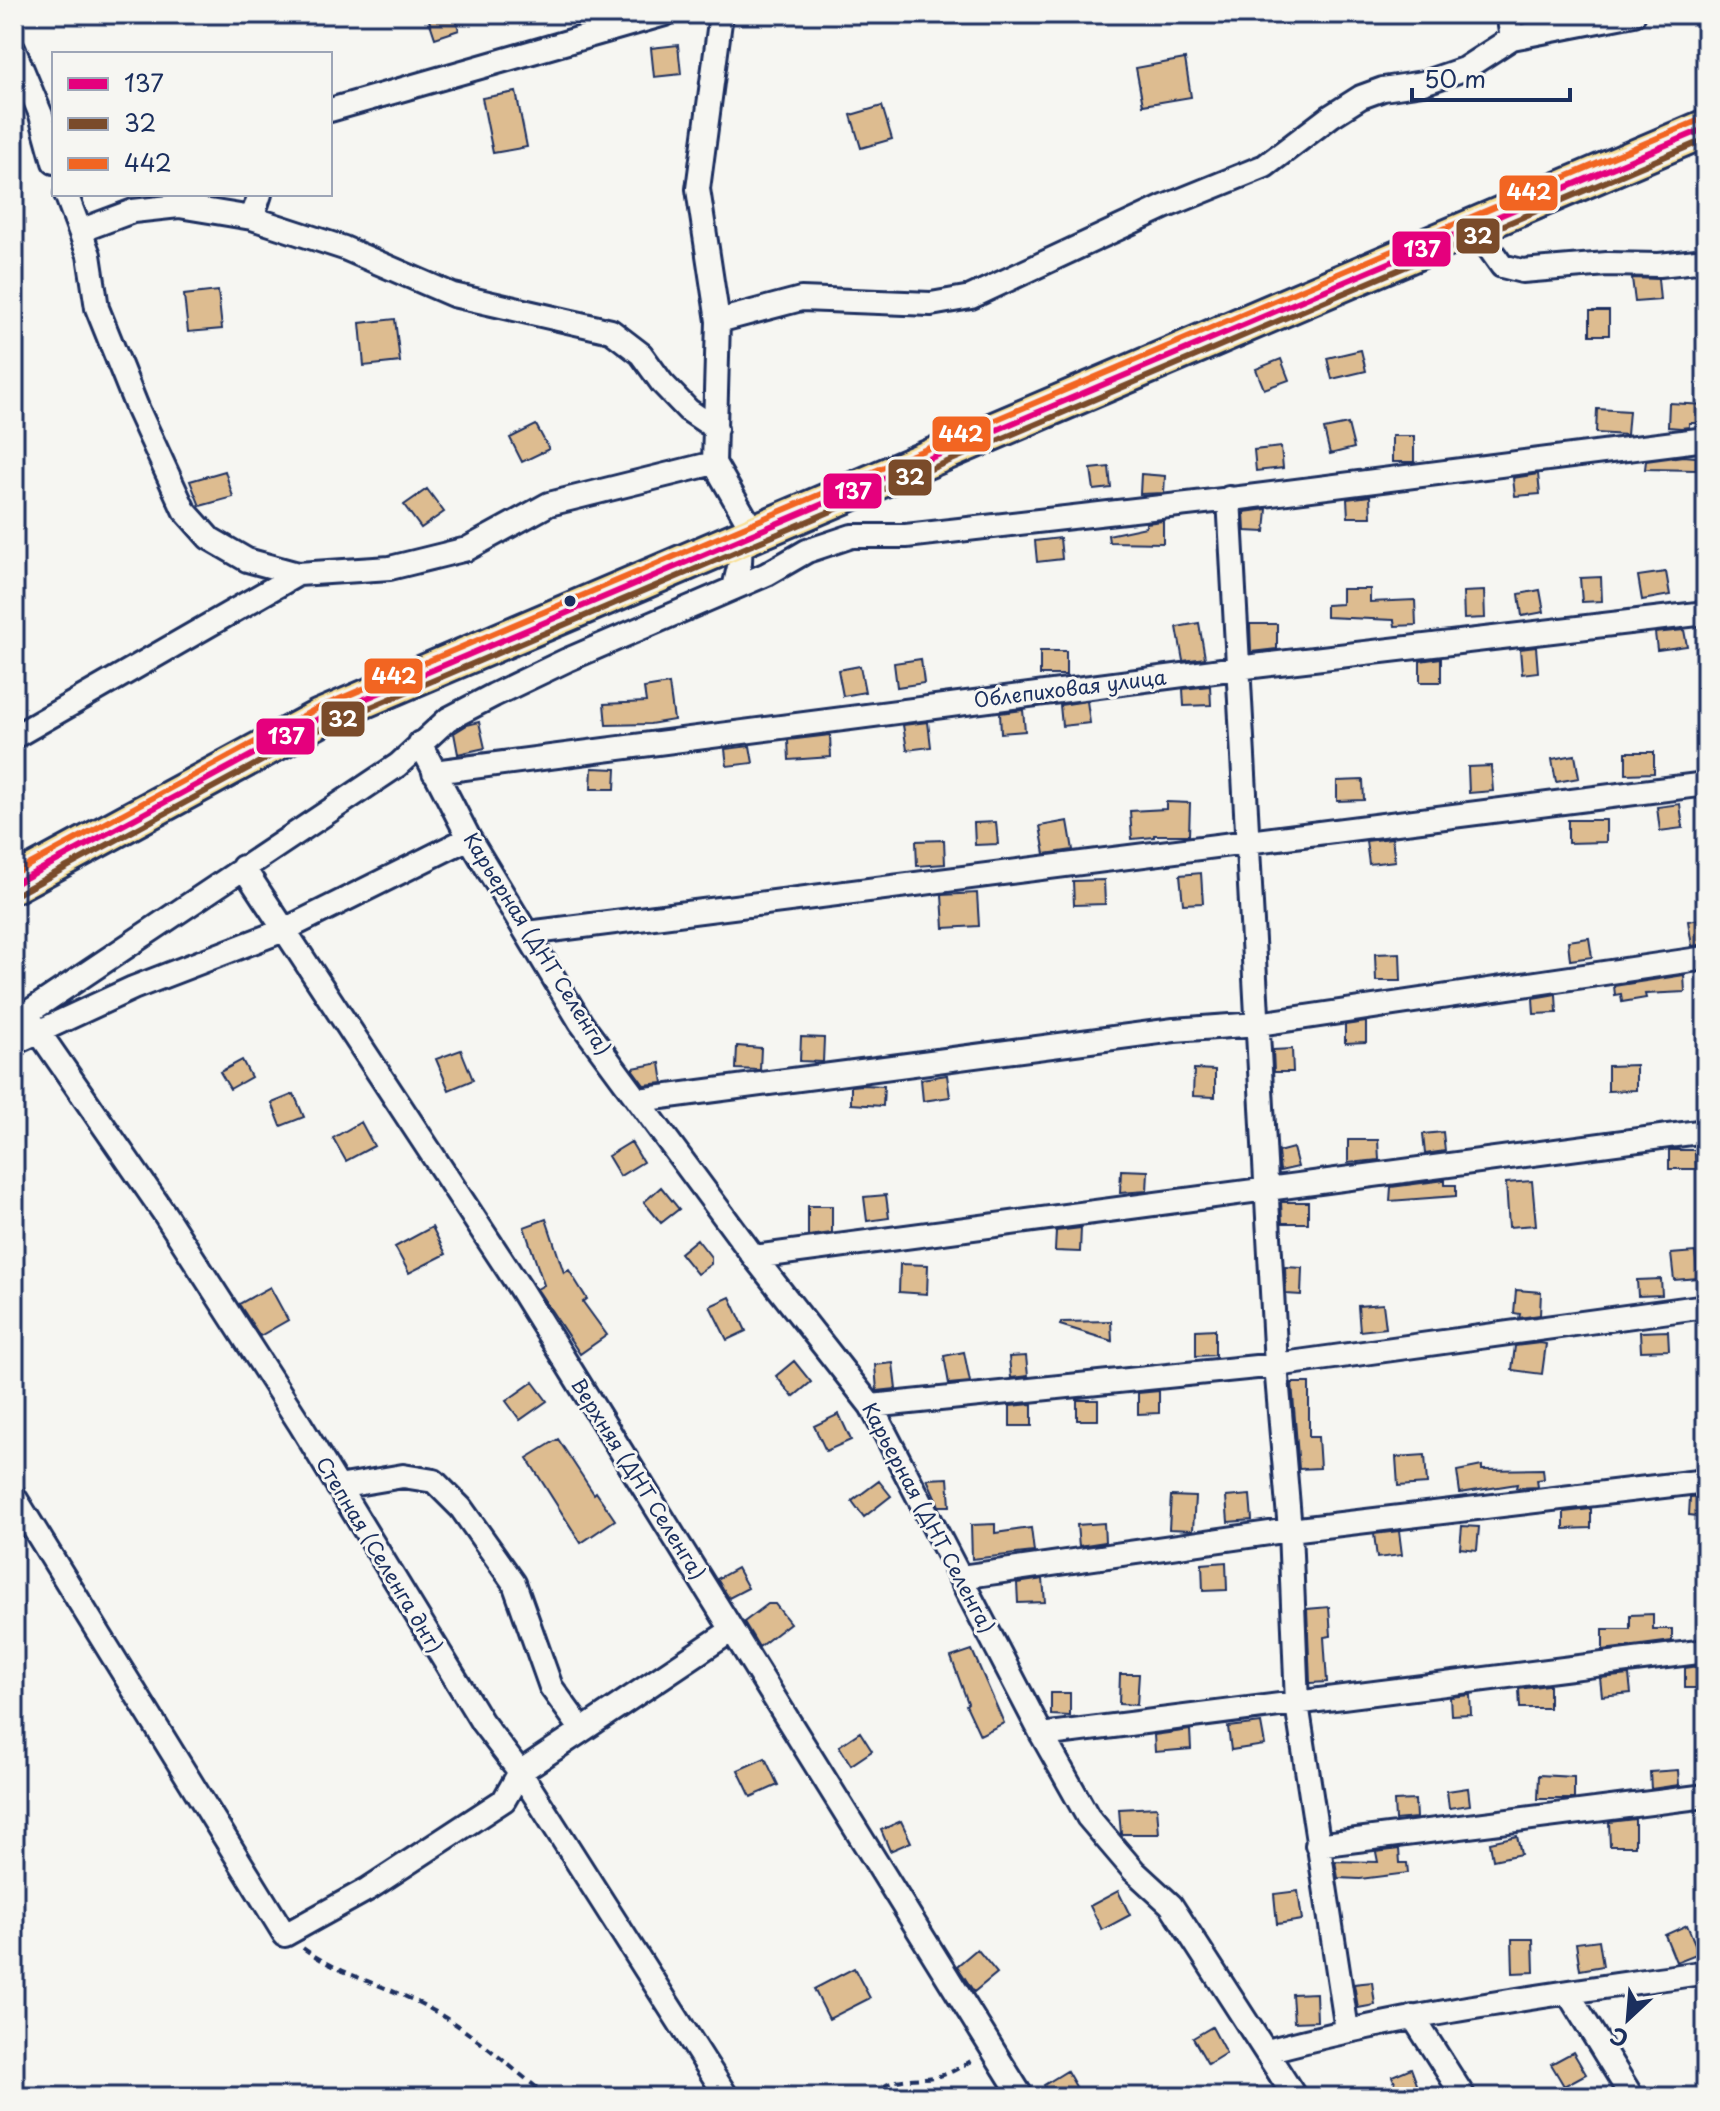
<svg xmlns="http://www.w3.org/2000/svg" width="1720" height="2111" viewBox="0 0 1720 2111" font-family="'Playpen Sans',sans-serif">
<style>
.building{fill:#ddbc90;stroke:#1b2f5e;stroke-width:2}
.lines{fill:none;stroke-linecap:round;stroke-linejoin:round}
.minor-casing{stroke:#1b2f5e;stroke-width:28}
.primary-casing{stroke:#1b2f5e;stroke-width:42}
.path{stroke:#1b2f5e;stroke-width:4;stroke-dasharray:8 6;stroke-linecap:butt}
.minor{stroke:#f6f6f2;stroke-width:22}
.primary{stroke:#f9e096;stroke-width:36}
.bus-1-casing{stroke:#f6f6f2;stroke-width:12}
.bus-2-casing{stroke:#f6f6f2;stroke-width:12}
.bus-3-casing{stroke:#f6f6f2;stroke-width:12}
.bus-1{stroke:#e5007d;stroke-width:6}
.bus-2{stroke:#7a4b2a;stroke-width:6}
.bus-3{stroke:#f26522;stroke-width:6}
.bus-dot{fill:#1b2f5e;stroke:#f6f6f2;stroke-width:3}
.labels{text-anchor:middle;stroke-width:6;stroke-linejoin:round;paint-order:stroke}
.street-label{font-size:20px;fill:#1b2f5e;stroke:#f6f6f2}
.line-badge{stroke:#f6f6f2;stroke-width:3}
.badge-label{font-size:22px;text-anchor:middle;font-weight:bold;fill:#fff}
</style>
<rect width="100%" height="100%" fill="#f6f6f2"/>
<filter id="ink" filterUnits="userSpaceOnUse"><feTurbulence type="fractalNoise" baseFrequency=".0125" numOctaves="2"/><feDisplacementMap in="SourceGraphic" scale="16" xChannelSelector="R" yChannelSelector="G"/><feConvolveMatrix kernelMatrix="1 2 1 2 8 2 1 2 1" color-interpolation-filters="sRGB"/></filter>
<g filter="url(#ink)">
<path class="building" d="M427,14H454L459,30L435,38Z
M678,45L681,74L654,77L651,48Z
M1185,59L1191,97L1143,105L1136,68Z
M516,92L527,147L493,153L482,98Z
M882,106L892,139L861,148L851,115Z
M1632,278L1658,279L1660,300L1635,302Z
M218,291L222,329L188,332L184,295Z
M1590,311H1609V335H1590Z
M395,319L400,362L364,366L360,323Z
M1361,350L1366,371L1332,379L1327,358Z
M1281,359L1289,380L1264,389L1256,369Z
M1669,403L1706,405V423H1689V427L1681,428L1668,427Z
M1597,409L1629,411L1627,435L1596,433Z
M1348,424L1354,448L1330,454L1324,429Z
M536,425L549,449L522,462L510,438Z
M1392,436H1414V462H1392Z
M1281,447L1283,468L1256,471L1254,450Z
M1683,456L1696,457V470L1645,469L1646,461Z
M1109,467L1111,488L1094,490L1091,469Z
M225,471L233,497L200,506L190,481Z
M1141,474L1165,476L1164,493L1140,494Z
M1538,474L1540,494L1515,496L1513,478Z
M427,489L444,512L421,528L404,505Z
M1370,496L1371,517H1348L1347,499Z
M1267,509L1265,532L1245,531L1244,512Z
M1163,521V543L1109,542L1108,535L1146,527V523Z
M1060,538L1062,559L1037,562L1035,541Z
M1666,572L1670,595L1642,600L1638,576Z
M1601,577L1602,601L1582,602L1580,578Z
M1342,589H1370V602L1415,600L1416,625L1395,626L1394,620L1326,617V605L1342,604Z
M1540,590L1544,612L1522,616L1519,594Z
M1484,591L1485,618L1464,619L1463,592Z
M1199,623L1205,658L1183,661L1177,627Z
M1250,624H1277V649L1251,652Z
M1684,630L1687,646L1657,650L1655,633Z
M1536,647L1538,672L1522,674L1520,649Z
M1040,651H1066V675H1040Z
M1441,658V682H1420V661Z
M921,659L924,683L897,687L894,663Z
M860,666L865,692L843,696L838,670Z
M669,684L674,720L650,724L606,725L604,704L646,702L644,688Z
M1210,686L1211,705L1184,706L1183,689Z
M1087,701L1090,723L1062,726L1060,705Z
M1023,710L1025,731L1001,733L1000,713Z
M479,722L485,748L458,754L454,733L467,725Z
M928,722L931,747L907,750L903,725Z
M830,735L831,757L789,760L788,740Z
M750,746L753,763L727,766L725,749Z
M1626,752H1654V773L1626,774Z
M1575,755L1579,778L1556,782L1552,759Z
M1491,766L1493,791L1469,793L1468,767Z
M592,768L616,769L615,789H591Z
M1363,780L1364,800L1337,801V781Z
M1166,802L1190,803L1189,835H1154V837L1132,839L1130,811L1166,809Z
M1680,804L1683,828L1660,831L1657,807Z
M1568,820H1606V842L1568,843Z
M1068,821L1073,850L1045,854L1040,826Z
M996,822L998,844L975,845L974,823Z
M1392,838L1395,861L1369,864L1366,841Z
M944,840L945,864L917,866L916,841Z
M1201,873L1203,903L1183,904L1180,875Z
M1104,880L1105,904L1074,905L1073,881Z
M977,893L979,926L944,928L942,895Z
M1706,918V944L1692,946L1688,921Z
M1589,938L1592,957L1570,960L1568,941Z
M1400,953L1401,981H1376L1375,954Z
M1684,975L1685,992L1645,994L1646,998L1622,1002L1621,994L1615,995L1614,986Z
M1556,994L1557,1013L1534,1014L1533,998Z
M1366,1022V1042L1345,1043V1025Z
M801,1037L824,1038L823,1062L800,1061Z
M737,1046L761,1048L760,1070L736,1069Z
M1292,1049L1293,1072H1274L1273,1050Z
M461,1050L473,1080L449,1090L436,1059Z
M242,1060L251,1077L230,1089L220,1072Z
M660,1063L663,1083L644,1085L633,1070V1068Z
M1636,1065V1090L1608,1091V1066Z
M1194,1069L1215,1070V1097L1193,1096Z
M947,1075L950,1097L923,1101L921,1079Z
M863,1085L884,1086L883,1106L851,1104V1086Z
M294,1094L304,1117L281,1126L272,1103Z
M361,1122L374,1146L346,1161L333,1138Z
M1443,1132L1445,1151L1425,1154L1423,1134Z
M1348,1140H1378L1379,1160L1348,1163Z
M631,1142L643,1162L620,1176L608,1156Z
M1293,1148L1298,1167L1280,1171L1278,1152Z
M1669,1150H1695L1696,1169H1669Z
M1121,1170L1148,1171L1147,1191L1120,1193Z
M1445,1180V1185H1456V1196L1390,1201L1391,1187Z
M1532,1181L1536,1225L1509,1227L1506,1183Z
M661,1187L679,1209L661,1223L644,1202Z
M886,1195L889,1218L867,1221L864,1197Z
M1281,1202H1308V1223H1282Z
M808,1206H832V1233L808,1236Z
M546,1219L564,1273L569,1270L587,1299L583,1302L607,1335L580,1354L537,1289L544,1285L524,1227Z
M432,1227L446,1254L409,1273L395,1247Z
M1081,1228L1080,1252L1055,1251L1056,1231Z
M697,1239L711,1257V1264L697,1274L680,1253Z
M1695,1252L1698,1278L1674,1280L1671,1254Z
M900,1264L928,1265L927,1294L899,1292Z
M1285,1267L1302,1268L1301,1295L1286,1294Z
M1661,1279L1662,1295L1638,1296L1637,1280Z
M270,1287L288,1320L260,1336L239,1304Z
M1516,1290L1541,1292L1540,1315L1519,1318L1520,1314L1514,1313Z
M730,1297L746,1331L727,1340L710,1306Z
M1383,1304L1386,1328L1360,1331L1358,1306Z
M1111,1321L1112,1341L1060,1325L1061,1322Z
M1215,1329V1355L1196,1356V1330Z
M1668,1331L1669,1350L1641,1351L1640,1332Z
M1540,1343L1546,1344L1542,1374L1512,1370L1515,1346Z
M964,1352L970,1382L949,1384L944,1356Z
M1026,1356L1028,1376L1011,1378L1009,1357Z
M794,1361L811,1382L793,1397L776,1376Z
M893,1363L896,1389L877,1391L875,1365Z
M533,1382L547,1401L520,1420L506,1401Z
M1292,1383H1309V1437H1318L1320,1468L1299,1469Z
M1159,1391V1413L1138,1414V1393Z
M1077,1400H1098V1420H1077Z
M1032,1404V1426H1010V1406Z
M839,1414L851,1440L826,1451L814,1426Z
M558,1439L594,1494L596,1492L615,1520L581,1543L527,1458Z
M1425,1455L1427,1484L1398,1486L1396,1457Z
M1482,1466V1470L1543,1469L1544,1479L1537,1480L1538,1487L1516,1488L1517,1484L1460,1493L1457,1471Z
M948,1478L950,1506H939L927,1479Z
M879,1481L891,1496L864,1517L852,1501Z
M1250,1495L1252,1520L1228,1522L1226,1497Z
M1171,1496L1195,1497L1193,1530L1169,1529Z
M1706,1496V1517L1689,1515L1690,1497Z
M1591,1509V1528L1564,1529V1512Z
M1104,1523L1105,1542L1079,1546L1077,1525Z
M995,1524V1533L1031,1528L1034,1552L972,1559L971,1525Z
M1462,1526L1479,1527L1477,1550L1460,1548Z
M1399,1531L1402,1555L1377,1558L1374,1534Z
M1226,1562L1227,1590L1203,1591L1202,1564Z
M737,1568L748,1588L729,1598L717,1579Z
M1043,1579L1045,1602L1018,1603L1017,1583Z
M768,1604H775L790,1623L759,1647L744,1622Z
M1329,1607L1331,1636L1324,1637L1327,1682L1310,1683L1307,1609Z
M1653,1614V1629H1672V1641L1603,1650V1629H1630V1615Z
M972,1650L1004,1723L980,1735L966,1705L968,1703L951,1657Z
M1706,1665V1688H1685V1668Z
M1120,1674H1139L1137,1705L1119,1704Z
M1629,1675L1631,1693L1602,1696L1600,1678Z
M1547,1685H1549V1708H1520L1519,1689Z
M1051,1693H1070V1716L1051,1715Z
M1470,1695L1471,1714L1451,1715L1450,1697Z
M1261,1723L1265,1745L1231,1750L1228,1727Z
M1190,1730L1191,1749L1155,1752L1154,1735Z
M860,1732L872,1751L851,1765L839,1746Z
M765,1758L778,1785L751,1797L738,1770Z
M1678,1770L1679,1785L1651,1789L1650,1772Z
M1539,1775L1574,1777V1799H1538Z
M1468,1788L1470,1805L1449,1808L1447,1791Z
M1415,1800L1416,1818L1395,1820L1394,1801Z
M1157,1807L1159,1834H1121L1119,1809Z
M1635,1819V1846H1610L1609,1822Z
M901,1821L911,1842L890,1851L881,1830Z
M1517,1836L1521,1854L1493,1860L1490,1842Z
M1399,1849L1400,1863H1407L1408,1873L1360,1879L1338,1878L1335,1861L1378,1862L1376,1852Z
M1118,1891L1130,1915L1102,1930L1090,1906Z
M1298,1891L1302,1920L1277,1924L1274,1894Z
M1687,1925L1699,1953L1676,1962L1665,1935Z
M1512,1939H1533L1534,1972L1513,1973Z
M1599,1940L1603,1966L1580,1970L1576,1943Z
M977,1949L997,1973L974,1992L957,1966Z
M854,1968L870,1998L829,2019L814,1989Z
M1372,1982L1375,2005L1358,2008L1354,1984Z
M1316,1993L1317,2021L1294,2022L1292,1994Z
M1212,2027L1226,2053L1208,2064L1193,2038Z
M1573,2052L1586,2074L1564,2086L1551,2064Z
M1411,2068L1418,2087L1400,2095L1392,2076Z
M1067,2071L1082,2097H1051L1044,2085Z"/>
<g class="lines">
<g class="minor-casing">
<path id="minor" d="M721,14L698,189L718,321L714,463L754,533
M1508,14L1512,38
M14,50L41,115L54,162
M330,110L665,14
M66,194L89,255L97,308L138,410L184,510L209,538L247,560L298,574L390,568L467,549L549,504L714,463
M252,218L260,194
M1474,227L1502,266L1522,271L1607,264L1659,265L1706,260
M82,230L133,211L179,206L252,218L344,248L453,295L611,331L641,354L662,383L688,410L716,429
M718,321L801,299L931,304L971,297L1164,207L1265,166L1331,116L1361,97L1383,89L1423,83L1464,69L1512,38L1634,14
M1229,498L1276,1365L1290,1530L1297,1704L1347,2030
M734,588L740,563L741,539
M14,737L298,574
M420,743L469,838L581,1023L754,1257L871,1406L1042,1735L1088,1817L1134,1871L1171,1905L1295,2097
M434,772L1237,668L1706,613
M243,867L518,1285L1022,2097
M528,933L1706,784
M27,1015L164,1213L300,1424L482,1722L520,1772L727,2097
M14,1022L398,765L448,719L494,695L567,660L767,574L807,551L852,536H906L1240,498L1706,439
M14,1043L133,988L284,930L469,838
M639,1100L1174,1030L1258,1024L1706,958
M754,1257L1706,1131
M871,1406L1276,1365L1706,1306
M338,1487L403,1476L434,1481L461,1508L514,1583L551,1687L582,1730
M14,1496L285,1935L368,1889L504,1800L520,1772L732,1630
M961,1577L1290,1530L1706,1481
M1042,1735L1706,1651
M1317,1845L1706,1796
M1568,1993L1632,2097
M1413,2017L1464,2097
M1267,2051C1411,2012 1558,1994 1706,1972"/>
</g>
<g class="primary-casing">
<path id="primary" d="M14,884L320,718L1706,128"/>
</g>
<path class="path" d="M303,1948C339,1975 386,1985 425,2006C471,2030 508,2066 549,2097
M874,2097C887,2074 918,2081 939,2076C951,2074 964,2064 975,2059"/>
<use href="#minor" class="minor"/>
<use href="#primary" class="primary"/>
<g class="bus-1-casing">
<path id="bus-1" d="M14,884L320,718L1706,128"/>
</g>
<g class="bus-2-casing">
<path id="bus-2" d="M19,893L324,727L1706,139"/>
</g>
<g class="bus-3-casing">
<path id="bus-3" d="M14,873L316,709L1702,119"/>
</g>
<use href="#bus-1" class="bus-1"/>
<use href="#bus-2" class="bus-2"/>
<use href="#bus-3" class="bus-3"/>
</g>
</g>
<circle class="bus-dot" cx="570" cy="601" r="7"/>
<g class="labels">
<g class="street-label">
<text transform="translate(1070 689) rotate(-7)" y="7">Облепиховая улица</text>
<text transform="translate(537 944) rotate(58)" y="7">Карьерная (ДНТ Селенга)</text>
<text transform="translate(638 1479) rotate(58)" y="7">Верхняя (ДНТ Селенга)</text>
<text transform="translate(928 1518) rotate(62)" y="7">Карьерная (ДНТ Селенга)</text>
<text transform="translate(379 1555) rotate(59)" y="7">Степная (Селенга днт)</text>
</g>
</g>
<g class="line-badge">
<rect x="1498" y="174" width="61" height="38" rx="8" fill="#f26522"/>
<rect x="1455" y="217" width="46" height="38" rx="8" fill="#7a4b2a"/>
<rect x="1391" y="230" width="61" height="38" rx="8" fill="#e5007d"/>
<rect x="931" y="415" width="61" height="38" rx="8" fill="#f26522"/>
<rect x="887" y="458" width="46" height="39" rx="8" fill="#7a4b2a"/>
<rect x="822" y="472" width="61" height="38" rx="8" fill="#e5007d"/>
<rect x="363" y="657" width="61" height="38" rx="8" fill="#f26522"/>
<rect x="320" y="700" width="46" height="38" rx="8" fill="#7a4b2a"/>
<rect x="255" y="717" width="61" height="39" rx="8" fill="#e5007d"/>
</g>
<g class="badge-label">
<text x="1529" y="200">442</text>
<text x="1478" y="244">32</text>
<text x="1422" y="257">137</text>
<text x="961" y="442">442</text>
<text x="910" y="485">32</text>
<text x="853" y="499">137</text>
<text x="394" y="684">442</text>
<text x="343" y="727">32</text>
<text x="286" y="744">137</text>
</g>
<rect width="1720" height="2111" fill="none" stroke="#f6f6f2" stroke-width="48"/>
<rect x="24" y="24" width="1672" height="2063" fill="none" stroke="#1b2f5e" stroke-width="3" filter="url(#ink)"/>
<rect x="52" y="52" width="280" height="144" fill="#f6f6f2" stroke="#9ea6b7" stroke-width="2"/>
<rect x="68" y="78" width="40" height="12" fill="#e5007d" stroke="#9ea6b7" stroke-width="2"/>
<text x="124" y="92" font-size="24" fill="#1b2f5e">137</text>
<rect x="68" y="118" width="40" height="12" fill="#7a4b2a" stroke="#9ea6b7" stroke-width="2"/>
<text x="124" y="132" font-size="24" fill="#1b2f5e">32</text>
<rect x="68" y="158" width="40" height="12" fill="#f26522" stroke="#9ea6b7" stroke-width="2"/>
<text x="124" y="172" font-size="24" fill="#1b2f5e">442</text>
<g transform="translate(1628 2019) rotate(206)" stroke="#f6f6f2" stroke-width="6" paint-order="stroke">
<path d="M0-6L14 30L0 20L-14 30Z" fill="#1b2f5e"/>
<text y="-12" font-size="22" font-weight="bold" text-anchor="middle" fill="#1b2f5e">С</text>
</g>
<path d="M1412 88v12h158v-12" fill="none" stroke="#1b2f5e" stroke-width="4"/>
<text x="1424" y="88" font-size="24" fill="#1b2f5e" stroke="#f6f6f2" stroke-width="6" paint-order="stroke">50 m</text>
</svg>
